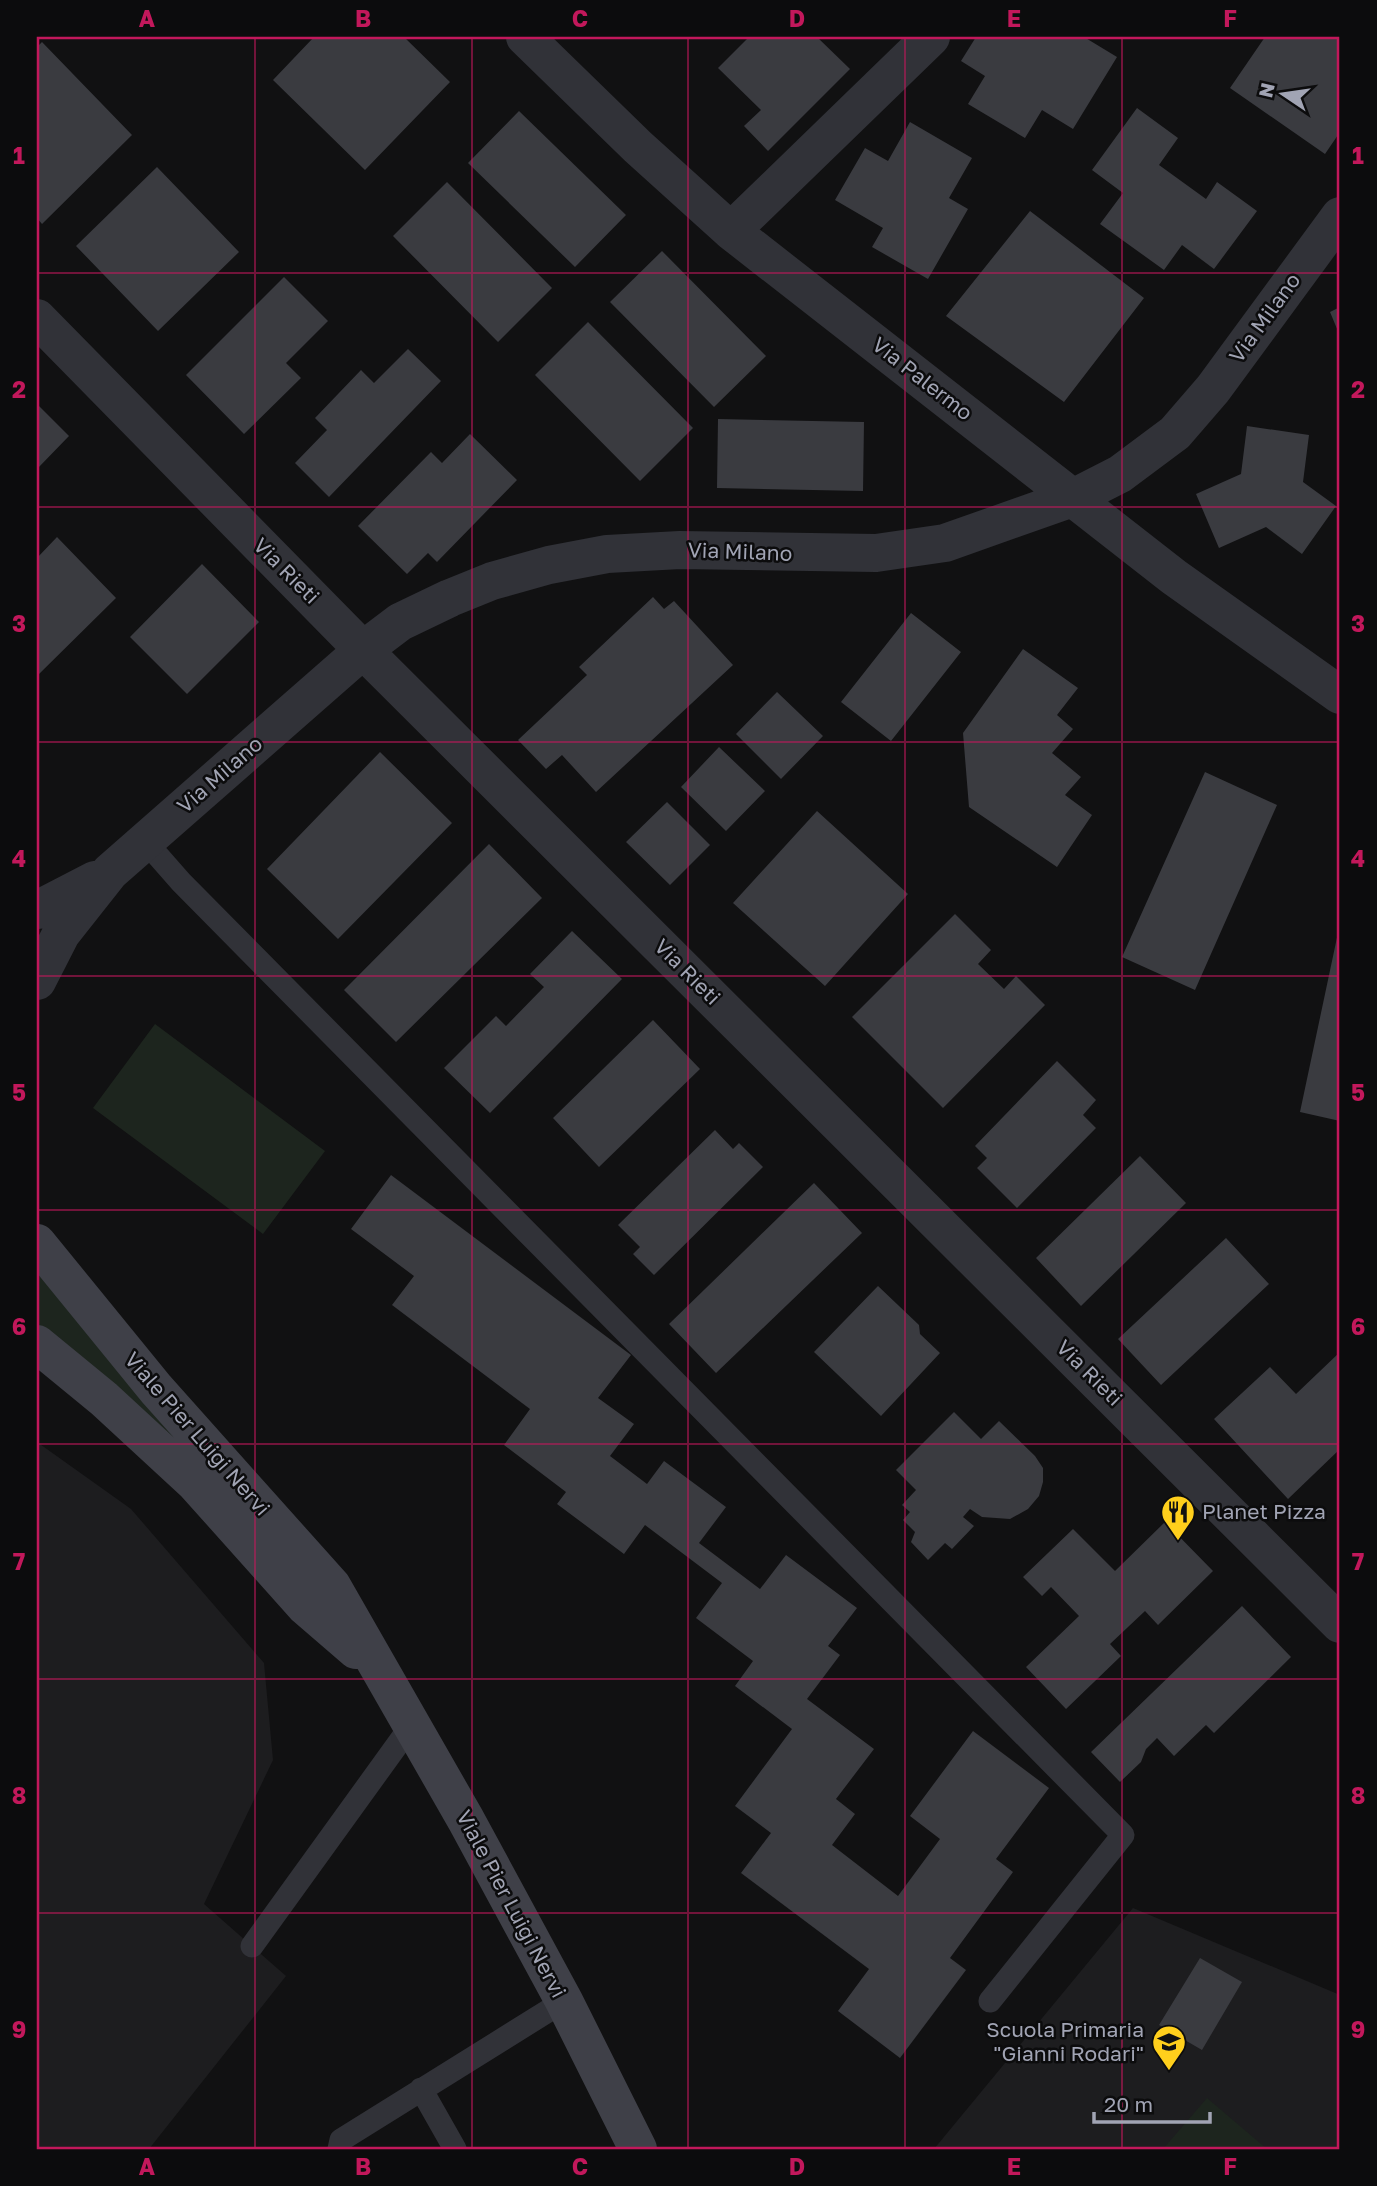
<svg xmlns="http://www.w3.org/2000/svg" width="1377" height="2186" viewBox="0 0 1377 2186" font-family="'Golos Text',sans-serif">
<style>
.built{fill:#1d1d1f}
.green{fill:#1d251e}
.building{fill:#3a3b40}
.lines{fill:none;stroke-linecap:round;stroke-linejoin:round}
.lane{stroke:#313238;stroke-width:23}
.street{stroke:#313238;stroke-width:38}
.secondary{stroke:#3f4048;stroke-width:38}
.grid{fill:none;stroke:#c2185b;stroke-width:2;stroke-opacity:0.55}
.labels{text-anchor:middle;stroke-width:5;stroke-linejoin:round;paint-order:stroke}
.street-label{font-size:21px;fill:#a1a4b4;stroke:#0c0c0d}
.poi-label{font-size:21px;fill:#a1a4b4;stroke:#0c0c0d;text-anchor:start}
.neatline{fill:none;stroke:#c2185b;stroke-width:2.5}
.grid-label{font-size:23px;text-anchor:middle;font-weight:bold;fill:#c2185b}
</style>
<rect width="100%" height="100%" fill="#111112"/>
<path class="built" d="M37,1442L131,1509L264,1663L273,1760L204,1904L286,1976L149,2149H37Z
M1133,1908L1340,1995V2149H934Z"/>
<path class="green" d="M155,1024L325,1151L263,1234L93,1108Z
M37,1258L319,1587L136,1404L37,1325Z
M1207,2098L1267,2149H1163Z"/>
<path class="building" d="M314,37H404L450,82L365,170L273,80Z
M749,37H817L850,69L768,151L744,126L761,110L718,68Z
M976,37H1084L1117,57L1073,129L1042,110L1025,138L968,104L985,76L961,61Z
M1265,37H1340V132L1325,154L1230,88Z
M42,42L132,135L42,224L37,218V47Z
M1137,108L1178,138L1159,165L1206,199L1217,182L1257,211L1214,269L1182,245L1164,270L1100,224L1123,193L1092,170Z
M519,111L626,215L575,267L468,163Z
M910,122L972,158L949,198L968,209L928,279L872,247L883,228L835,200L865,148L888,161Z
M157,167L239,252L158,331L76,246Z
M447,182L552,288L498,342L393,236Z
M1030,211L1144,298L1064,402L946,316Z
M662,251L766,356L714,407L610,302Z
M284,277L328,321L286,363L301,378L244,434L186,375Z
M1340,307V336L1330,312Z
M588,322L693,428L640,481L535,375Z
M408,349L441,381L329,497L295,463L327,430L315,418L361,370L374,383Z
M37,404L69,436L37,469Z
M718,419L864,422L863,491L717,488Z
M1247,426L1309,435L1303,482L1336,506L1302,554L1266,527L1219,548L1196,494L1241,474Z
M470,434L517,480L437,562L428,553L407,574L358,526L431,452L442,463Z
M57,537L116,598L37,676V558Z
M202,564L259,622L187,694L130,637Z
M653,597L664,609L674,601L733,665L596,792L562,755L546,769L518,740L587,675L579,667Z
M911,613L961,652L891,741L841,702Z
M1023,649L1078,688L1057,715L1073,729L1052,753L1081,777L1065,795L1092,815L1057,867L969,807L963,733Z
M777,692L823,736L781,779L736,734Z
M719,747L765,791L726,831L681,787Z
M380,752L452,823L338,939L267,869Z
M1205,772L1277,805L1195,990L1122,957Z
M667,802L710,845L670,885L626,842Z
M817,811L908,894L825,986L733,903Z
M489,844L542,898L396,1042L344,990Z
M955,914L991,950L978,964L1004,989L1016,976L1045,1005L943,1108L852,1017Z
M1339,928H1340V1121L1300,1112Z
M572,931L622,979L490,1113L444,1068L496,1016L506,1026L544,987L530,974Z
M653,1020L700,1069L599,1167L553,1118Z
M1057,1061L1096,1100L1083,1115L1096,1128L1017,1208L977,1168L987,1158L975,1146Z
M715,1130L733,1149L739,1143L763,1167L654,1275L633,1254L640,1247L618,1225Z
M1140,1156L1186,1203L1081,1306L1036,1258Z
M391,1175L631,1355L598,1398L634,1424L610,1456L647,1484L664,1461L726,1507L699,1543L760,1589L786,1555L857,1608L828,1646L840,1655L807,1699L874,1749L836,1799L855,1814L832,1845L898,1896L940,1839L910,1816L973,1731L1049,1788L996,1859L1013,1872L950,1958L966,1970L900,2058L838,2011L869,1969L741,1873L771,1833L735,1806L792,1729L735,1686L753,1661L696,1618L722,1583L645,1525L624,1554L557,1504L566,1492L504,1445L530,1409L392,1305L414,1276L351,1229Z
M814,1183L862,1233L716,1373L669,1324Z
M1226,1238L1269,1284L1161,1385L1118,1339Z
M878,1286L919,1325L920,1334L940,1353L881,1416L814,1352Z
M1340,1352V1449L1288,1499L1214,1419L1270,1367L1296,1394Z
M954,1412L981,1439L999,1421L1035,1456L1043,1468V1482L1039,1496L1028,1509L1010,1519L982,1517L970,1509L963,1517L974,1526L952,1549L945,1543L928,1560L911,1542L915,1532L903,1520L910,1512L902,1505L916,1490L896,1470Z
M1165,1522L1213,1571L1158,1625L1145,1611L1110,1644L1121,1656L1066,1709L1026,1667L1079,1616L1051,1587L1042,1596L1023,1577L1073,1529L1115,1571Z
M1242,1606L1291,1657L1214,1733L1206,1725L1174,1756L1157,1738L1146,1749L1141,1762L1120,1782L1091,1752Z
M1200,1958L1242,1982L1202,2050L1159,2025Z"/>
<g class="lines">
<path class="lane" d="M145,841L181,882L1123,1835L990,2001
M252,1946L413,1723
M421,2089L455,2149
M339,2149L341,2140L564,2001"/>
<path class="street" d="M525,37L638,147L731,231L1174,577L1340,695
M731,231L931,37
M37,318L363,650L1340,1624
M37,910L95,880
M37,981L61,934L110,872L363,650L400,622L450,598L492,581L549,565L607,554L680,550L876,553L945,543L1075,497L1120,474L1175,433L1213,389L1340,216"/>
<path class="secondary" d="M37,1243L156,1389L332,1586L466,1820L564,2001L638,2149
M37,1344L104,1399L195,1483L305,1606L356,1650"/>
</g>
<path class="grid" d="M255,37V2149M472,37V2149M688,37V2149M905,37V2149M1122,37V2149M37,273H1340M37,507H1340M37,742H1340M37,976H1340M37,1210H1340M37,1444H1340M37,1679H1340M37,1913H1340"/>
<defs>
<g id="restaurant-pin" transform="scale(1.75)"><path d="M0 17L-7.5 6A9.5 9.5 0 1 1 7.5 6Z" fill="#ffcf1c" stroke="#0c0c0d"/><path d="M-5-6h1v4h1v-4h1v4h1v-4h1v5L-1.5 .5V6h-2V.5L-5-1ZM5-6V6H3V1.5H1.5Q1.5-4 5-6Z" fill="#111"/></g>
<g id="school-pin" transform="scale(1.75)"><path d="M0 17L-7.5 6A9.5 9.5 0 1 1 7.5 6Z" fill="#ffcf1c" stroke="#0c0c0d"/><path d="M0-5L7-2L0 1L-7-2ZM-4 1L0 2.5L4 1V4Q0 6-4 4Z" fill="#111"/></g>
</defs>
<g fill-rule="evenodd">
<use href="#restaurant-pin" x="1178" y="1512"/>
<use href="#school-pin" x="1169" y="2042"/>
</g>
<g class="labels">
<g class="street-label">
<text transform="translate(1265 318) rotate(-54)" y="7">Via Milano</text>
<text transform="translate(922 379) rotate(38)" y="7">Via Palermo</text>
<text transform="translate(740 552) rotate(2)" y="7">Via Milano</text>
<text transform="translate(286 571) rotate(45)" y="7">Via Rieti</text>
<text transform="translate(220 775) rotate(-41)" y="7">Via Milano</text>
<text transform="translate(687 972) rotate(45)" y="7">Via Rieti</text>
<text transform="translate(1089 1373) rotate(45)" y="7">Via Rieti</text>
<text transform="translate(197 1434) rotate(49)" y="7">Viale Pier Luigi Nervi</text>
<text transform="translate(511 1904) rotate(62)" y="7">Viale Pier Luigi Nervi</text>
</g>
<g class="poi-label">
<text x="1202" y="1519">Planet Pizza</text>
<text x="1144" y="2037" text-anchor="end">Scuola Primaria<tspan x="1144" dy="24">"Gianni Rodari"</tspan></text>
</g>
</g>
<rect width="1377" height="2186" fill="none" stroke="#0c0c0d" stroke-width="77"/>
<g transform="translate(1283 94) rotate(283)" stroke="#0c0c0d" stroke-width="5" paint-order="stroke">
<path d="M0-5L12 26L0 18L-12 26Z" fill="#a1a4b4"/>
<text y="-10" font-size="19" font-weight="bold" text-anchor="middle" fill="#a1a4b4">N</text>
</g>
<path d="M1094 2112v10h116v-10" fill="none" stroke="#a1a4b4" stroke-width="3.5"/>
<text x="1104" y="2112" font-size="21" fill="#a1a4b4" stroke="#0c0c0d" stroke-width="5" paint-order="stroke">20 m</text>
<rect x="38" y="38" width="1300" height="2110" class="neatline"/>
<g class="grid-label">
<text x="147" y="27">A</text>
<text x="363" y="27">B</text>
<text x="580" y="27">C</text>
<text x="797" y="27">D</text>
<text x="1014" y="27">E</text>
<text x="1230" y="27">F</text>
<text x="19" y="164">1</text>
<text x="1358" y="164">1</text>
<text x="19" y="398">2</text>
<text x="1358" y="398">2</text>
<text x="19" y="632">3</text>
<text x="1358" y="632">3</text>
<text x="19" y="867">4</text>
<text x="1358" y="867">4</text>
<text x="19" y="1101">5</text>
<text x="1358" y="1101">5</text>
<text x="19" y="1335">6</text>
<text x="1358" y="1335">6</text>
<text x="19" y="1570">7</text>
<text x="1358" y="1570">7</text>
<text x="19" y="1804">8</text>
<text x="1358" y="1804">8</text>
<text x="19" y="2038">9</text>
<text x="1358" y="2038">9</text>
<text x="147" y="2175">A</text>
<text x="363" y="2175">B</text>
<text x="580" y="2175">C</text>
<text x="797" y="2175">D</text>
<text x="1014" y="2175">E</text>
<text x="1230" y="2175">F</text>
</g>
</svg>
